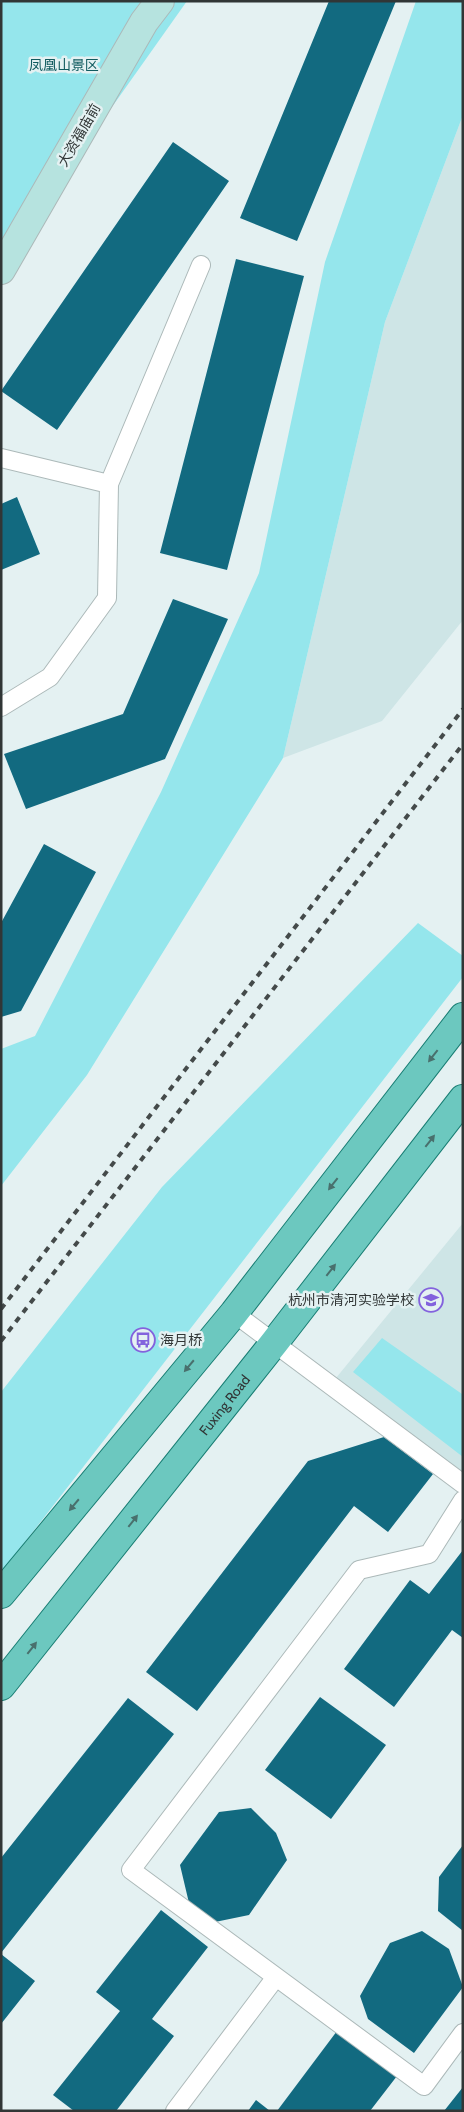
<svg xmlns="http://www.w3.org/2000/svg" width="464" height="2112" viewBox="0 0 464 2112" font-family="Cabin,'Noto Sans SC',sans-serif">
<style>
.built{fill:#cee5e6}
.green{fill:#95e6ec}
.building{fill:#126a80}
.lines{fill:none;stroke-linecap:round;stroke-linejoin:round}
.lane-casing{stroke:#acb9b9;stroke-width:20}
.secondary-casing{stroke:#acb9b9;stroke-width:30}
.primary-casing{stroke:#187d73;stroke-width:30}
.lane{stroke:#fff;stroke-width:18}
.secondary{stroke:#b6e3df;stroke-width:28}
.primary{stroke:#6cc8bf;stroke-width:28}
.rail{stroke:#444a4a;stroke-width:4;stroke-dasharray:6 6;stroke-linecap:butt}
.oneway{fill:#49706d}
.labels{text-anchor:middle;stroke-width:5;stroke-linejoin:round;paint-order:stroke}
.park-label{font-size:14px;fill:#105b5f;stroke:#e4f1f2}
.street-label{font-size:14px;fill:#313636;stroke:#e4f1f2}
.poi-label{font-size:14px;fill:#313636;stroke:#e4f1f2;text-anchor:end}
</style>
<rect width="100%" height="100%" fill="#e4f1f2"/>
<path class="built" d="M463,115V620L382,721L283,758L385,322Z
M463,1223V1476L336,1378Z"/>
<path class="green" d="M1,1H187L102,121L1,253Z
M416,1H463V115L385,322L283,758L87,1075L1,1186V1049L35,1036L161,792L259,573L325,262Z
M418,923L463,956V977L1,1573V1392L162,1187Z
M382,1338L462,1394L463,1389V1457L353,1372Z"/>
<path class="building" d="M329,1H396L297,241L240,218Z
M173,142L229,181L57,430L1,391Z
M236,259L304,276L227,570L160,553Z
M17,497L40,554L1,570V504Z
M173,599L228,619L165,759L26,809L4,754L123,714Z
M44,844L96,872L21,1011L1,1017V923Z
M384,1437L433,1474L388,1532L354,1506L197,1711L146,1672L308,1461Z
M463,1550V1638L452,1630L394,1707L344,1669L410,1580L429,1594Z
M320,1697L386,1745L331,1819L265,1770Z
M128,1698L174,1734L1,1953V1858Z
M251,1808L276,1833L287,1860L249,1915L215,1922L189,1903L180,1865L219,1812Z
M463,1845V1931L438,1911L439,1877Z
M161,1910L208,1947L152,2019L174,2036L116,2111H74L53,2095L120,2011L96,1992Z
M422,1931L449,1949L463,1987L414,2053L368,2019L360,1996L390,1943Z
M1,1954L35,1981L1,2024Z
M337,2031L397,2076L370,2111H277Z
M463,2087V2111H444Z
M256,2100L270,2111H248Z"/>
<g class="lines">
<g class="lane-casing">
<path id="lane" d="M1,458L109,484
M1,707L50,677L107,598L109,484L201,265
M234,1313L463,1484
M463,1500L429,1554L359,1570L131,1870L424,2086L463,2033
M175,2111L276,1977"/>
</g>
<g class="secondary-casing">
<path id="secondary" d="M1,270L144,22L160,1"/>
</g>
<g class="primary-casing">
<g id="primary">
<path d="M1,1594L234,1313L463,1017"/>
<path id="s1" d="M1,1686L274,1343L463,1099"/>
</g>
</g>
<use href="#lane" class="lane"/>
<use href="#secondary" class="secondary"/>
<use href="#primary" class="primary"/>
<path class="rail" d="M1,1309L463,709
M1,1341L463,744"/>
</g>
<defs><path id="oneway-solid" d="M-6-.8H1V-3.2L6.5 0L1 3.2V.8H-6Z" transform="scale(1.25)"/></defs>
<g class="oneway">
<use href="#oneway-solid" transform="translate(433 1056) rotate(128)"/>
<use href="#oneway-solid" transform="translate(430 1141) rotate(-52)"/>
<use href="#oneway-solid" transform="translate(333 1184) rotate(128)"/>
<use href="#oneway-solid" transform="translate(331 1270) rotate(-52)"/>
<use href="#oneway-solid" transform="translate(189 1366) rotate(130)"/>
<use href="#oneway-solid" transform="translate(74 1505) rotate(130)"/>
<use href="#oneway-solid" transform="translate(133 1521) rotate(-52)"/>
<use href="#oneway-solid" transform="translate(32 1648) rotate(-52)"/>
</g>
<defs>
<g id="school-ring" transform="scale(1.25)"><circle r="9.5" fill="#e4f1f2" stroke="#8362dd" stroke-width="1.5"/><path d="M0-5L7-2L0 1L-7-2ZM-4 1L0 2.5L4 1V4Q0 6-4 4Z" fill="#8362dd"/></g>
<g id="bus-ring" transform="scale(1.25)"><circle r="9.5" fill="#e4f1f2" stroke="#8362dd" stroke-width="1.5"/><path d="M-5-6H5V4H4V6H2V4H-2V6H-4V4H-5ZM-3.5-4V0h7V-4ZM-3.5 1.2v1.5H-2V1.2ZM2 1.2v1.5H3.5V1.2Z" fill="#8362dd"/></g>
</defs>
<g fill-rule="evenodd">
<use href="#school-ring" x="431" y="1300"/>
<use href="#bus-ring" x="143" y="1340"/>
</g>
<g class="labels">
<g class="park-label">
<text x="64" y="70">凤凰山景区</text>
</g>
<g class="street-label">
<text transform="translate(79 135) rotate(-60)" y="5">大资福庙前</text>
<text dy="5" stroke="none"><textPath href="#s1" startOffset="359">Fuxing Road</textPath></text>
</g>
<g class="poi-label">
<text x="414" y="1305">杭州市清河实验学校</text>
<text x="160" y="1345" text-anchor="start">海月桥</text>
</g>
</g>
<rect width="464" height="2112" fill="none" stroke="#313636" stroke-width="5"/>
</svg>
